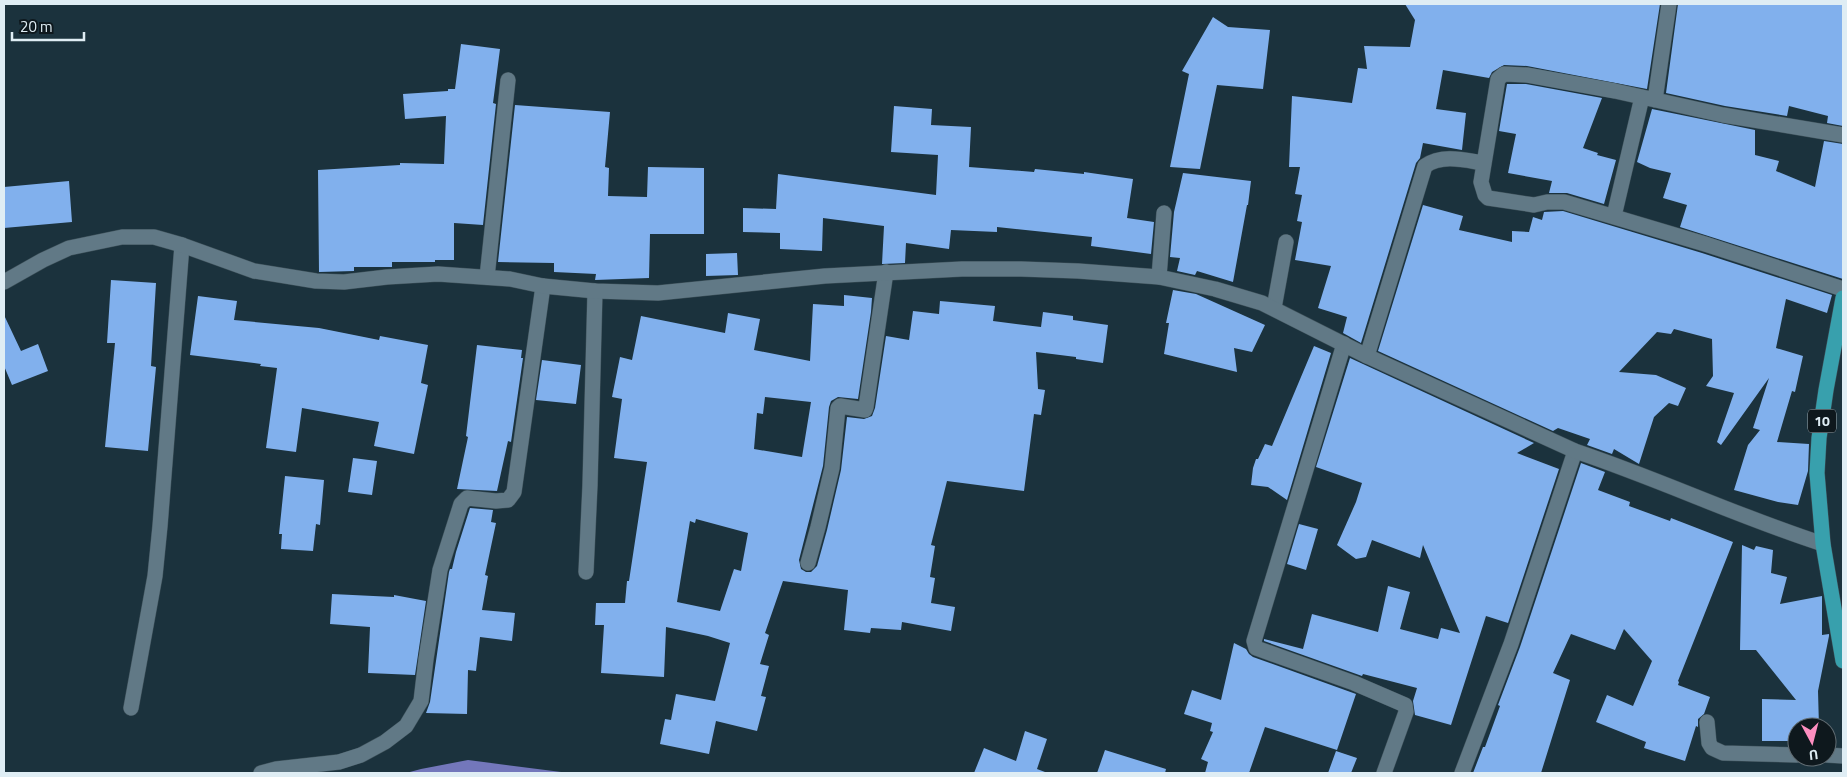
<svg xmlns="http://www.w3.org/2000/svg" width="1847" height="777" viewBox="0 0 1847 777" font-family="'Titillium Web',sans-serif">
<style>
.water{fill:#7377bb}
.building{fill:#81b0ed;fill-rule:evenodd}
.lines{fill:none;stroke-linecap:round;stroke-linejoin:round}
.minor-casing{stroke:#3d5059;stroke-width:16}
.tertiary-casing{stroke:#3d5059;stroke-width:16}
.trunk-casing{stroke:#3d5059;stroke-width:16}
.minor{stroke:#617986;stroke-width:15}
.tertiary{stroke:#617986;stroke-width:15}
.trunk{stroke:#38a0ad;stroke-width:15}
.labels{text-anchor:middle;stroke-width:5;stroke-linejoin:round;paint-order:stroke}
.shield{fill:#0e181d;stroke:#a0adb4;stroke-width:1}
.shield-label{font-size:14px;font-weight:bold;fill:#dfedf4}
</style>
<rect width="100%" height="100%" fill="#1b323d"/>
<path class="water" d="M468,760L569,773H406L421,769Z"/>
<path class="building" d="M1405,4H1660L1647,89L1527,66L1504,65L1492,72L1489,78L1443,70L1436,109L1466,113L1462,150L1423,143L1420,158L1416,163L1361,343L1343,333L1347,317L1318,308L1331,266L1295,260L1302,222L1297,221L1302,195L1295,194L1300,167H1289L1292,96L1352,103L1358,68L1367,69L1364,46L1410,47L1415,20Z
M1678,4H1843V126L1827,123L1828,116L1789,106L1787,116L1725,106L1666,93Z
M1213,17L1228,27L1270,30L1263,89L1217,85L1200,169L1170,167L1189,74L1182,71Z
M461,44L500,49L493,103L496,104L483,225L454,223V260H435V262H392V267H354V271L319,272L318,170L400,165V163L444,164L446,116L405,119L403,94L448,91V89H455Z
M1507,84H1526L1602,98L1583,148L1598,153L1597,155L1616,160L1604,204L1567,193H1549L1552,181L1508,173L1516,134L1499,131Z
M515,105L610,112L605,167L609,168L608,196L647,197L648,167L704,168V234H650L649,278L595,280L596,274L554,272V263L498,262Z
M894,106L932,109L931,125L971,127L969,167L1034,172L1035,169L1084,174V172L1133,179L1127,218L1154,222L1151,254L1091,246L1092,237L997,227V232L951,230L949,249L906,243L905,263L882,264L884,226L823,218L822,251L780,249V233L743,232V208L776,209L778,174L936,195L938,155L891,152Z
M1652,109L1755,130V155L1779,161L1776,171L1815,187L1824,141L1843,144V279L1680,227L1687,205L1663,198L1671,173L1650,168L1637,162Z
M1183,173L1251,181L1248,205H1247L1233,282L1197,271L1195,275L1177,271L1180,258L1170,257L1174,212Z
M69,181L72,222L4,228V187Z
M1423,205L1463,216L1459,230L1512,242V231L1529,232L1533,217L1542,220L1544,212L1563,211L1702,253L1832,295L1827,313L1786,299L1776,348L1803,356L1795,392L1792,391L1777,442L1809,444L1808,471L1798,505L1778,502L1734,490L1748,445L1760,430L1753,428L1769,378L1721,445L1717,442L1734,393L1706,386L1713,376L1712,339L1674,329L1671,334L1657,332L1619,372L1656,375L1686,388L1678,406L1669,403L1654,417L1639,464L1614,449L1612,454L1587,445L1590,439L1558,428L1553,431L1378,351Z
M737,253L738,275L706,276V254Z
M111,280L156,283L151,366L156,367L148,451L105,447L115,343H107Z
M1173,290L1196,294L1265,325L1252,352L1234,348L1237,372L1164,354L1169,323H1166Z
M844,295L872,298L871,312L858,399L838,397L831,401L829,407L823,466L799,560L801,569L806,572H811L817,566L827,530L841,470L847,417L864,419L872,416L875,408L886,336L909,340L913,311L939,314L940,301L995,306L993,321L1041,327L1043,312L1073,316V320L1108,325L1103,363L1076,359V357L1036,352L1038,389L1045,390L1041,415L1034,414L1024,491L947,481L931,545L935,546L930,577L935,578L931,603L955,607L951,631L902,622L901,630L871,628L870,633L844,630L848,590L783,581L765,633L769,635L760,664L769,666L761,696L766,697L757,731L716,721L709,754L660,744L665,719L671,720L676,694L715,701L730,643L708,636L666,627L664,677L601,673L604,625H595L596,603H625L627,581H629L647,462L614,458L622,399L612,397L620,357L632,360L641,316L725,333L728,313L760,319L754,350L810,361L813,304L844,306ZM765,397L811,402L802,457L754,449L757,413L763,414ZM696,519L748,533L741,571L734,569L720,611L677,602L690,521L695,523Z
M198,296L237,301L234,320L319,328L379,340L380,336L428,345L421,383L428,385L414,454L374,446L379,422L302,408L296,452L266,448L277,368L260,366L261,364L190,355Z
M4,315L21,351L38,344L48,371L12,385L4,366Z
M477,345L522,350L521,358H523L511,442L508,441L497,491L457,489L468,437L466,436Z
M1314,346L1331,353L1287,500L1268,487L1251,485L1253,468L1256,459H1258L1265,444L1272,446Z
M1350,358L1534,443L1517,453L1559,469L1508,623L1486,616L1451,725L1415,715L1413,701L1417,688L1363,674L1362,676L1264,641V639L1303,649L1312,614L1378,632L1388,586L1410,592L1400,629L1438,639L1441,628L1460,633L1423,545L1420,558L1372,540L1366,557L1356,559L1337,545L1356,502L1362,483L1316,467Z
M542,360L581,365L576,404L536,400Z
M353,458L377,461L372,495L348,492Z
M1581,463L1605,472L1598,490L1630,502L1629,506L1670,521L1671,518L1733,542L1678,681L1679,682L1678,685L1710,697L1704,714L1698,719V727L1696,726L1685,761L1644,748L1646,742L1596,722L1607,695L1633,706L1652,661L1624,629L1615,650L1571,634L1553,673L1570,680L1541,773H1473L1483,747H1485L1500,706L1498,705L1520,647Z
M285,476L324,480L320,525L316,524L313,551L281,549L282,534H279Z
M470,508L493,510L491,522L496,523L485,575L488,576L482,610L515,613L512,641L480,637L476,671L468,670L467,714L426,713L430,702L449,572L450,569H452L456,552Z
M1299,524L1318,529L1306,570L1287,564Z
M1742,545L1754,550L1756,546L1773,550L1771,573L1787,577L1780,604L1822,596V635L1829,634V636L1818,691L1819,727H1797V741H1762V699L1796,700L1756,650H1740Z
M332,594L394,597V595L426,601L415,675L368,673L370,627L330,624Z
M1234,643L1246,649L1249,654L1253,657L1356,694L1337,750L1265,727L1249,773H1205L1208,762L1201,759L1213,732L1210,731L1212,723L1184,714L1192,690L1221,700Z
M1025,731L1047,739L1037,769L1045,772L1044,773H974L984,748L1016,761Z
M1105,750L1166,769L1165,773H1097Z
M1336,751L1357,758L1351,773H1328Z"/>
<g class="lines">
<g class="minor-casing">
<path id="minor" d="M1655,100L1669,4
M1843,135L1723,115L1615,91L1527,75L1504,74L1498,79L1481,182L1485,195L1488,198L1534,205L1547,202H1564L1705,244L1843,289
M1614,216L1642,97
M487,277L508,80
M1159,277L1164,213
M1274,308L1286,242
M1344,344L1254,641L1256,648L1354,683L1405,705L1406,712L1384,773
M1367,356L1425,166C1442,154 1464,160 1483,163
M808,563L818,527L832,468L838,408L840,406L865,410L866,407L886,272
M586,572L590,485L595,291
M131,708L155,576L160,526L182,245
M1707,722L1709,743L1712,748L1723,753L1797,755
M1827,755L1843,756
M261,773L276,769L339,762L361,755L385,742L406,726L421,701L426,659L440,570L461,504L467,498L496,501L508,500L514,492L543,286
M1462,773L1511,644L1575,451"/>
</g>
<g class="tertiary-casing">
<path id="tertiary" d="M4,282L43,260L69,248L122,237H154L182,245L254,271L316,281L344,282L387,277L438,274L510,279L543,286L595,291L658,293L825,276L962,269H1021L1078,271L1159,277L1215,289L1262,303L1367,356L1575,451C1659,479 1739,517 1823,544"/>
</g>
<g class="trunk-casing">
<path id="trunk" d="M1843,298L1826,390L1819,438L1817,473L1823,544L1843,661"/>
</g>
<use href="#minor" class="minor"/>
<use href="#tertiary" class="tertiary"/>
<use href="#trunk" class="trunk"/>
</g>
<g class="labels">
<rect class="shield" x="1808" y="409.5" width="28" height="23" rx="4"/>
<g class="shield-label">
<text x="1822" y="426">10</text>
</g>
</g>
<rect width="1847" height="777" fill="none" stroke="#dfedf4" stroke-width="10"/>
<g transform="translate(1812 742) rotate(173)"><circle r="24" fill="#0e181d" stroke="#626d73"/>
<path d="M0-4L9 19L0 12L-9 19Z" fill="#fd8ec0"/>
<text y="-8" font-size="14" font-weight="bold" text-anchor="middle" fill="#dfedf4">U</text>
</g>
<path d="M12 32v8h72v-8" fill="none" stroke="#dfedf4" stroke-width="2.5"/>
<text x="20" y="32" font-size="15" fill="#dfedf4" stroke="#0e181d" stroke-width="4" paint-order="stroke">20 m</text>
</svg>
